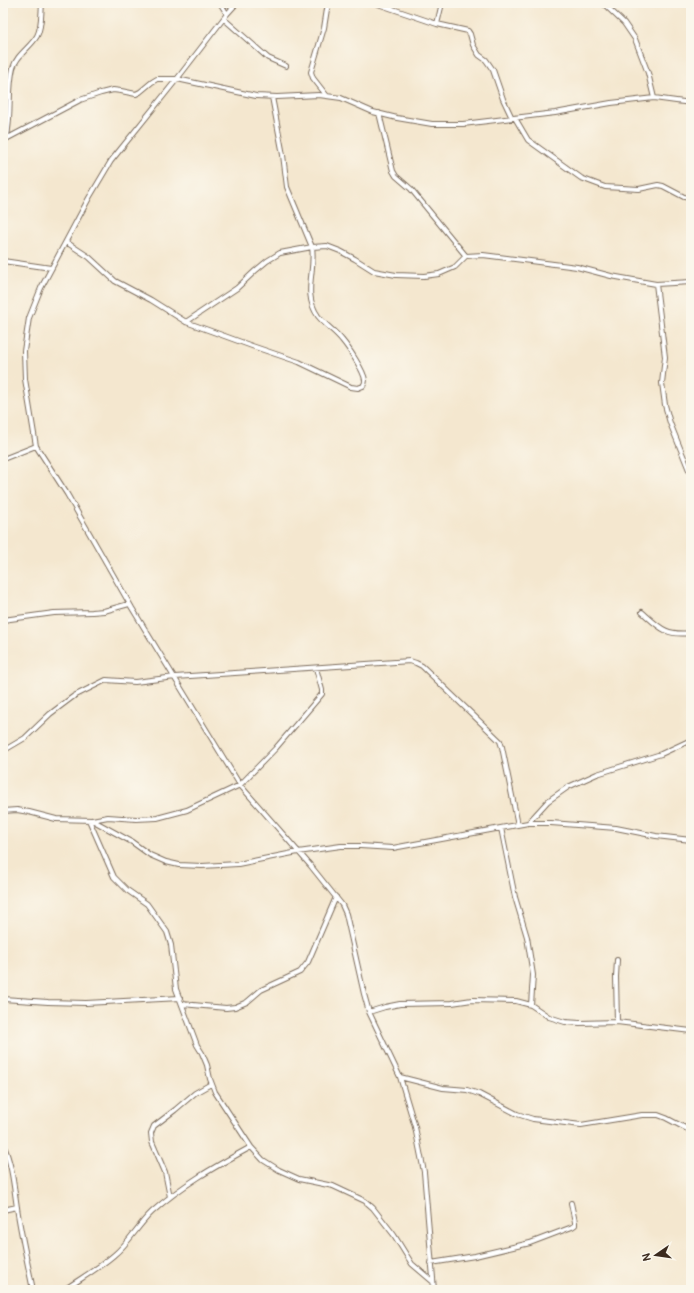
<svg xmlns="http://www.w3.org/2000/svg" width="694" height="1293" viewBox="0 0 694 1293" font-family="Pangolin,sans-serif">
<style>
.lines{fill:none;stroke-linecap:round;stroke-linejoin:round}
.street-casing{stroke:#7c6c5c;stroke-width:6}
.street{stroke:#fff;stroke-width:4}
</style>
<rect width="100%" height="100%" fill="#fbf7ec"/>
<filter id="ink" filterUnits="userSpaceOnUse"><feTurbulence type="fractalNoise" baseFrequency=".025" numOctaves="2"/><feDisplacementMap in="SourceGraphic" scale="8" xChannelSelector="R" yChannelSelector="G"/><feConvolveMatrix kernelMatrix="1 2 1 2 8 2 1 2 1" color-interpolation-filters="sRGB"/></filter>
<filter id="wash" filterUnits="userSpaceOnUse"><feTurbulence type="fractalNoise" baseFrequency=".012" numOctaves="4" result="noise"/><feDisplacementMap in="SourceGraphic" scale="16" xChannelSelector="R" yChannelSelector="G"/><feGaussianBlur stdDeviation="0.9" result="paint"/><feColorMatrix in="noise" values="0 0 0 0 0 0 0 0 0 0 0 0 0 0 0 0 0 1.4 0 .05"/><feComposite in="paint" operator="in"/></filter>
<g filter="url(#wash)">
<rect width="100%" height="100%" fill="#f4e7cf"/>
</g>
<g filter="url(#ink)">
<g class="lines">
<g class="street-casing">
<path id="street" d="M220,3L227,14
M237,3L227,14L177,79L111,161L89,198L41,288L29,318L24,351L25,379L36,446L67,494L132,608L240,785L310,865L342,905L346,914L364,994L369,1012L400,1077L415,1127L424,1172L434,1290
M375,3L437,24L468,31L470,34L473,45L479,55L486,60L493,70L503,99L512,118
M603,3L624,23L635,39L648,73L654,98
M224,19L268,58L286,66
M437,24L442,3
M327,96L313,78L311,72L324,28L328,3
M379,113L393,171L396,176L411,189L466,256
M515,118L528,140L581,178L605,187L639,189L658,185L663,186L684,197L691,198
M6,139L80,100L101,93L113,90L121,91L136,94L140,92L152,82L157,79H177L256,96L277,97L319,95L341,98L373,112L397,118L432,124H463L555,113L611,103L654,98L691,103
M3,147C5,141 8,135 8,129C11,109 8,88 13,68C17,54 30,48 37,36C42,27 41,13 42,3
M66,242L89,257L115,281L151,300L186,322L252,346L299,362L351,387L358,388L363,386C365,383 365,383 365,380C364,371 348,347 342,340C335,331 325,325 318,316C302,293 316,271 312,247L287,187L283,155L272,97
M3,261L51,268
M656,284L665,357L662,383L665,405L670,423L691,475
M186,322L237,288L255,271L267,261L280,253L312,247L327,246L340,251L355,259L374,271L396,275L424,276L439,274L455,267L466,256L483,255L577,267L611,276L656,284L691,282
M3,459L36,446
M642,612C660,628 666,636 691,633
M3,620L54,613L92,612L104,611L129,604
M3,751L25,738L50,714L74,696L106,680L135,682L175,677L410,661L416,663L422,666L500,741L502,747L518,825
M3,811L17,810L29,812L56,819L92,820L108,817L136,819L157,818L187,810L240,785L275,749L322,694V690L316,668
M89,820L114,877L127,890L147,904L167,932L171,945L176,989L197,1045L202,1053L207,1065L210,1079L215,1092L251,1147L263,1160L279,1170L299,1179L333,1186L365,1201L373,1208L394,1235L412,1264L432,1281
M92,820L132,842L150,855L166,862L179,865L202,866L238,864L298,852L341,846H360L393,848L528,823H551L616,828L656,836L691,840
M528,823L548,801L568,787L597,774L661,754L691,740
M3,999L48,1002L86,1003L180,998
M182,1004L226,1008L235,1007L247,1002L261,990L300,972L308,962L336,897
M531,1005L549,1017L565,1022L580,1023L617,1022L691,1031
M369,1012L385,1007L400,1004L452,1003L472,1000L516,1001L531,1005L533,975L527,937L515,897L501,828
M617,1022L616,977L617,960
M400,1077L443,1088L467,1090L479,1094L517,1114L533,1119L581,1125L642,1115H658L666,1118L691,1131
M3,1144C13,1166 14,1190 18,1214C22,1239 28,1265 33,1290
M170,1197L165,1172L152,1142L151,1133L154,1126L175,1110L195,1093L211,1084
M3,1210L17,1207
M431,1263L475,1256L530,1243L572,1227L575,1225V1222L571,1203
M64,1290C80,1279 99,1268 114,1255C129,1243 138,1225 152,1212C182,1185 216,1166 251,1147"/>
</g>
<use href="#street" class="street"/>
</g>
</g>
<rect width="694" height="1293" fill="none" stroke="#fbf7ec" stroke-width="16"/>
<g transform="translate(656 1255) rotate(257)" stroke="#fbf7ec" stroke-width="3" paint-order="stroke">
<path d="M0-3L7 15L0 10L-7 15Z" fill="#3b2a1e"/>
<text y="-6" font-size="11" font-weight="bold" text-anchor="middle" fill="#3b2a1e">N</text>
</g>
</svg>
